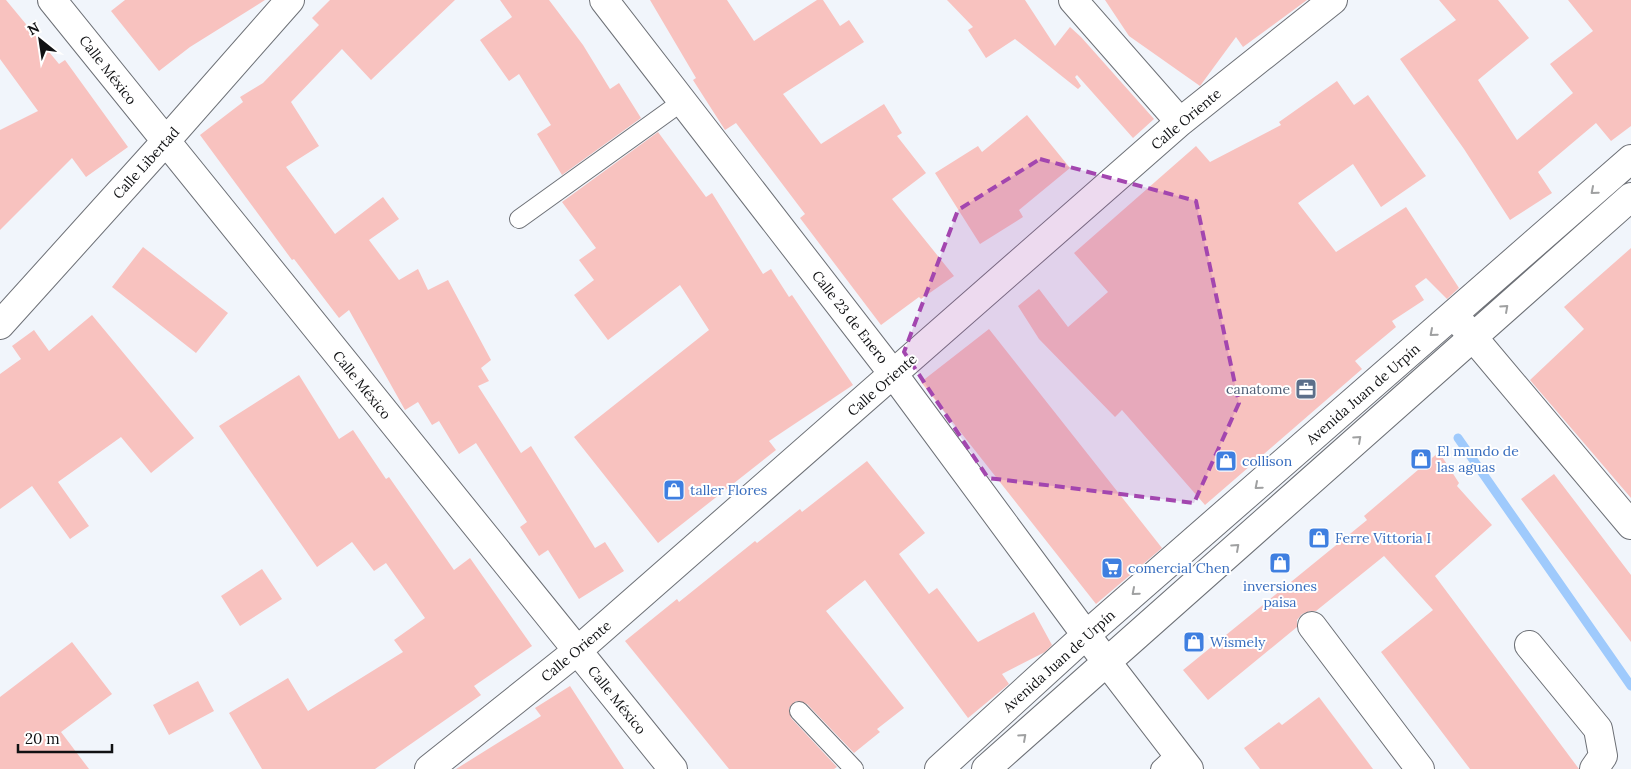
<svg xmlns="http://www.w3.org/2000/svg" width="1631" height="769" viewBox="0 0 1631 769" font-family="Lora,serif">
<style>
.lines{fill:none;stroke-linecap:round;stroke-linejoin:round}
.stream{stroke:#9fcafc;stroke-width:9}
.building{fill:#f8c2bf}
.lane-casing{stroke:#6d7076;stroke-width:20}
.street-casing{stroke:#6d7076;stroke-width:30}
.lane{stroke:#fff;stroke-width:18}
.street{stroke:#fff;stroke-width:28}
.oneway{stroke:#9fa0a1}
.marked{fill:#a346af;fill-opacity:0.2;stroke:#a346af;stroke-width:4;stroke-dasharray:10 6;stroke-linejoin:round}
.labels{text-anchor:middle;stroke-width:4;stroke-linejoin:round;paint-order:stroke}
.street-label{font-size:14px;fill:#101113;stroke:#fff}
.service-label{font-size:14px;fill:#4e5e75;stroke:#fff;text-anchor:end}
.shop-label{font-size:14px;fill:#366cbe;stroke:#fff;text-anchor:start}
</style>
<rect width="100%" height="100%" fill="#f1f5fb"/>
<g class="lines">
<path class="stream" d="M1458,438L1631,686"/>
</g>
<path class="building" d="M0,0H6L59,64L65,60L128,147L86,177L72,158L0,230V130L38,111L0,59Z
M125,0H265L190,47L159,71L111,11Z
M330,0H455L371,80L342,49L291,102L319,146L286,167L335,234L383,197L399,219L369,240L399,280L418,269L428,290L448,280L491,360L481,368L489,381L478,386L521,453L531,446L595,548L605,542L624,571L579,599L548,550L539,556L520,527L527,522L476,443L459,454L439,421L432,425L418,402L405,410L349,310L339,318L294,259L292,260L200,135L243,102L240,97L263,83L319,25L312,18Z
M500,0H549L583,45L610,89L619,83L641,118L562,175L537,134L551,125L519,74L509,81L480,40L512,17Z
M650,0H727L754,41L817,0H823L840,26L849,20L864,42L783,94L821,144L884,104L902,133L897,136L926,173L892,199L954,276L921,299L919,297L881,325L800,218L805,214L736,123L725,130L693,80L696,78Z
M947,0H1025L1055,46L1070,27L1081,37L1154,119L1133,138L1077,75L1075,77L1081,86L1078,89L1015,39L986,58L968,30L973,27Z
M1105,0H1307L1243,47L1236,37L1200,86L1129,36Z
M1439,0H1498L1529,38L1478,80L1517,140L1573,93L1550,64L1593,31L1568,0H1631V126L1611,141L1596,123L1538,172L1552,193L1510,220L1464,149L1400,59L1456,20Z
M1337,81L1354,105L1368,95L1426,176L1381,207L1353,164L1298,203L1336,252L1406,207L1459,288L1447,299L1426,278L1415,286L1424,300L1392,321L1396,327L1355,361L1362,369L1205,505L1122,410L1115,417L1039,339L1018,306L1039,289L1068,327L1108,292L1074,253L1196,146L1210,162L1281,125L1279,122Z
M1027,115L1070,168L1019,210L1023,217L980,244L935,173L978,146L982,152Z
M658,132L706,197L712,193L763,274L771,269L789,297L792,295L853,385L769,441L776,450L658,543L574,437L709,330L680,285L608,340L574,295L594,280L579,260L596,248L562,202Z
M143,247L228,313L196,353L112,287Z
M1631,248V498L1530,380L1584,329L1564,307Z
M92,315L194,438L151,473L121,437L58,482L89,526L70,539L32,486L0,509V374L21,359L12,346L34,330L49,351Z
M989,329L1162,548L1096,604L921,382Z
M299,375L339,439L353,430L386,479L389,477L454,570L470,558L532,646L474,686L481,695L375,769H262L229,713L288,678L308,711L403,652L394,640L425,618L386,563L374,571L352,542L317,567L219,426Z
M1439,452L1459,483L1457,486L1492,525L1435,576L1579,769H1470L1381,652L1433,610L1384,556L1316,611H1310L1302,614L1297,620V627L1208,700L1183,670L1367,520L1364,516Z
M867,461L925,533L899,554L929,594L937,588L978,642L1034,612L1052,645L1045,652L1002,674L1009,684L968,718L865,580L826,611L904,708L877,729L880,732L854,753L807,704L796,701L789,708L791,718L837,767L834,769H729L625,641L677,599L679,602L755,541L757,543L800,509L802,512Z
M1554,474L1631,575V642L1521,499Z
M262,569L282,599L240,626L221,596Z
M72,642L112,694L61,732L89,769H0V697Z
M198,681L214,711L169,735L153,705Z
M570,686L624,769H456L541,716L535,708Z
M1319,697L1373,769H1260L1244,748L1279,722L1282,725Z"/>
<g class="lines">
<g class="lane-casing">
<path id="lane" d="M519,219L683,101
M799,711L854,769
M1160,769L1177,753"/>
</g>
<g class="street-casing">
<path id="street" d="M52,0L673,769
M604,0L894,375L1086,635L1189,769
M1073,0L1180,122
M1461,323L1631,525
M0,325L165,142L290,0
M1312,626L1420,769
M1529,645L1598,729L1603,756L1594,769
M429,769L577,651L1180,122L1333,0
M939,769L1086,635L1631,159
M986,769L1631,197"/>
</g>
<use href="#lane" class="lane"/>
<use href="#street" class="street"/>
</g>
<defs><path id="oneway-chevron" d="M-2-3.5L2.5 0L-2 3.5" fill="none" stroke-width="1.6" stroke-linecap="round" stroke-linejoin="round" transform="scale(1.25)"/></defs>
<g class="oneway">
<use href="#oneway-chevron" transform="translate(1594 191) rotate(139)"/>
<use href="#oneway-chevron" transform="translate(1505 308) rotate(-42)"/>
<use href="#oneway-chevron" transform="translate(1433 333) rotate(139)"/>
<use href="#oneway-chevron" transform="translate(1358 439) rotate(-42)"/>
<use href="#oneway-chevron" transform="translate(1258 486) rotate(139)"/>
<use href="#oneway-chevron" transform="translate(1236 547) rotate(-42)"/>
<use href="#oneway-chevron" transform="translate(1135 592) rotate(139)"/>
<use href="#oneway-chevron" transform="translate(1023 737) rotate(-42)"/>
</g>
<path class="marked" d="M1040,159L1196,201L1239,403L1194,503L988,478L904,352L958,210Z"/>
<defs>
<g id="office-square" transform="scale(1.125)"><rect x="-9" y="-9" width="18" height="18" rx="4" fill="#5c6f8a" stroke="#fff"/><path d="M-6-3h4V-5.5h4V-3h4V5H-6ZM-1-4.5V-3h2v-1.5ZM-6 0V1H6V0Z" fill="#fff"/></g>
<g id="shop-square" transform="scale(1.125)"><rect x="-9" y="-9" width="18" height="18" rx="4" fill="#3f7fe0" stroke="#fff"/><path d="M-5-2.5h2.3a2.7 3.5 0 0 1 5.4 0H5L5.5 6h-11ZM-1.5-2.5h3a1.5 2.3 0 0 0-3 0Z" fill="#fff"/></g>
<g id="supermarket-square" transform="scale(1.125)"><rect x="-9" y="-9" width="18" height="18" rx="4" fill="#3f7fe0" stroke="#fff"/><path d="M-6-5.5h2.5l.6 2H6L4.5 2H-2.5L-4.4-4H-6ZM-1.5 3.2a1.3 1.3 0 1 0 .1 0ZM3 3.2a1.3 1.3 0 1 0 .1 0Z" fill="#fff"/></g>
</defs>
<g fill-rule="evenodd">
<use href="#office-square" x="1306" y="389"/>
<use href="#shop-square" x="1421" y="459"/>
<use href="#shop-square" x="1226" y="461"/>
<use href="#shop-square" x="674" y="490"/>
<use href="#shop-square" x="1319" y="538"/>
<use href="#shop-square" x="1280" y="563"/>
<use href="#supermarket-square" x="1112" y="568"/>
<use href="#shop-square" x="1194" y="642"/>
</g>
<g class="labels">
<g class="street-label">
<text transform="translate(108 70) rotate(52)" y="5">Calle México</text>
<text transform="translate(1186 119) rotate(-40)" y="5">Calle Oriente</text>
<text transform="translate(146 163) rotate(-48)" y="5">Calle Libertad</text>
<text transform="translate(850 317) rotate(52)" y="5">Calle 23 de Enero</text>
<text transform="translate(362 385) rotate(51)" y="5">Calle México</text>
<text transform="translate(882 385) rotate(-41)" y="5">Calle Oriente</text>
<text transform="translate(1363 394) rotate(-41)" y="5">Avenida Juan de Urpín</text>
<text transform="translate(576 651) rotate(-40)" y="5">Calle Oriente</text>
<text transform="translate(1059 661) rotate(-42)" y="5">Avenida Juan de Urpín</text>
<text transform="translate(617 700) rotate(51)" y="5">Calle México</text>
</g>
<g class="service-label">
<text x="1290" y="394">canatome</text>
</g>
<g class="shop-label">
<text x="1437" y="456">El mundo de<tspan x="1437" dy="16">las aguas</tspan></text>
<text x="1242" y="466">collison</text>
<text x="690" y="495">taller Flores</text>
<text x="1335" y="543">Ferre Vittoria I</text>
<text x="1128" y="573">comercial Chen</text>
<text x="1280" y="591" text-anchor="middle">inversiones<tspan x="1280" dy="16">paisa</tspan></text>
<text x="1210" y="647">Wismely</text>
</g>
</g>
<g transform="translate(40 40) rotate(330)" stroke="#ffffff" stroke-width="4" paint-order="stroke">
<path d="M0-4L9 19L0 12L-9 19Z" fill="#101113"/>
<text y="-8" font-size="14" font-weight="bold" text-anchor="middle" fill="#101113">N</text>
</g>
<path d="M18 744v8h94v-8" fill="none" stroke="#101113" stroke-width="2.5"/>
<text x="25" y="744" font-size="15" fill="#101113" stroke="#ffffff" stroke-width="4" paint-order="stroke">20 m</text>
</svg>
